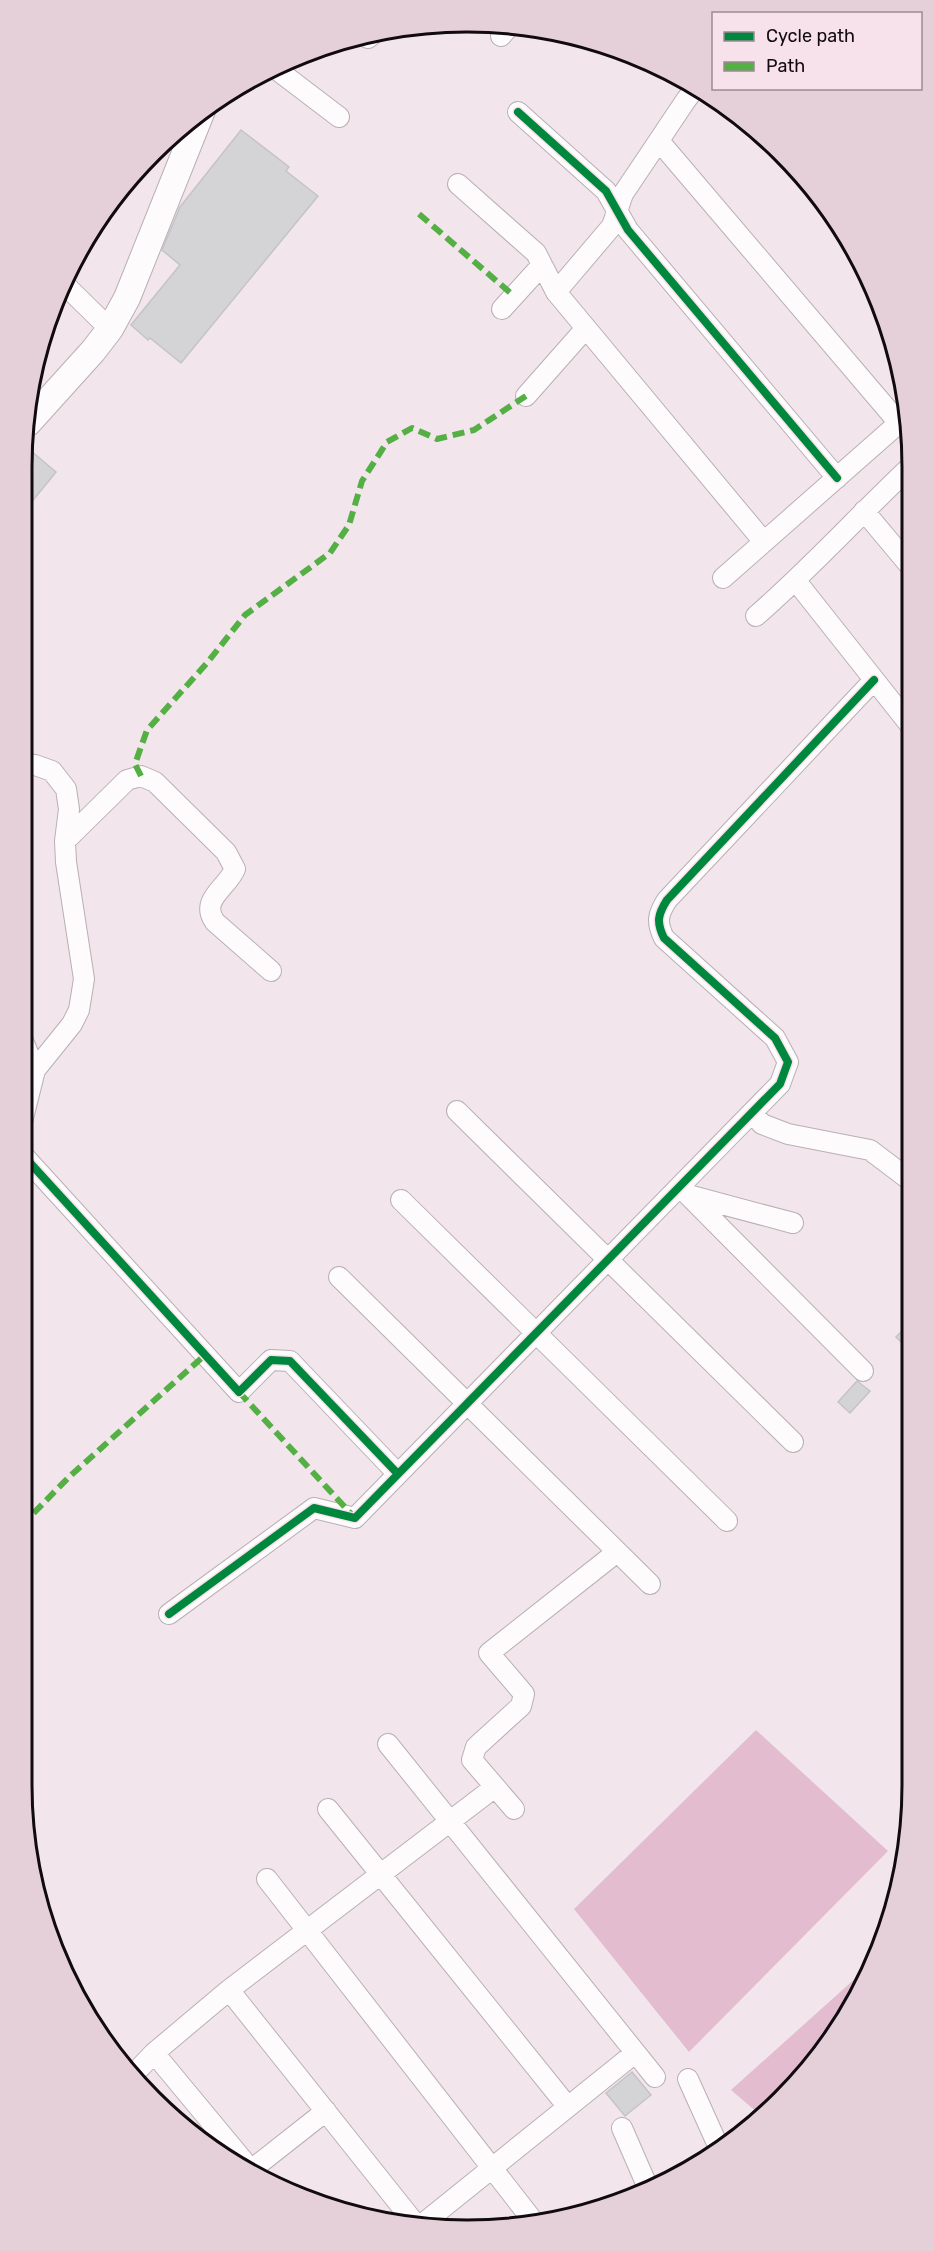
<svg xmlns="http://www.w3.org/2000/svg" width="934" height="2251" viewBox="0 0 934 2251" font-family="Rubik,sans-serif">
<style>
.forest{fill:#e3bcd0}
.building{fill:#d4d4d7;stroke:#c4c3c6;stroke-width:1.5}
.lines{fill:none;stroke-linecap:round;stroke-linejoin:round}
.minor-casing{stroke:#b9afb4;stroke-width:22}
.tertiary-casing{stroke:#b9afb4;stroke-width:28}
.minor{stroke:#fdfbfc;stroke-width:20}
.tertiary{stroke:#fdfbfc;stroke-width:26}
.quiet{stroke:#54b044;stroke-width:6;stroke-dasharray:12 6;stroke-linecap:butt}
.cycleway-casing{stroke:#f7e1eb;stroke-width:11}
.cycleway{stroke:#00873e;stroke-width:8}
.rim{fill:none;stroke:#110a0e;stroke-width:3}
</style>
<rect width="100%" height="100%" fill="#f2e6ec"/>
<path class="forest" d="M756,1730L888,1851L689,2052L574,1909Z
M868,1967L821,2056L759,2114L731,2090Z"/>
<path class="building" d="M241,130L289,167L286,171L318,196L181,363L150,338L148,340L131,325L180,265L162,250L180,207Z
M30,450L56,472L30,504L21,496V467L22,459Z
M912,1321V1353L896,1337Z
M857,1381L870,1391L850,1413L838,1402Z
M632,2072L651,2095L625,2116L606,2093Z"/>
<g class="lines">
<g class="minor-casing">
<path id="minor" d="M501,36L511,24
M368,38L374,33
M272,66L339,117
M518,112L606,191L628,230L837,478
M659,141L899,423
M458,184L536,253L556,292L764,542
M63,283L110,329
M556,292L612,226L623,194L686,100L696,87
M502,309L542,265
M526,396L586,328
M864,511L910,566
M723,578L908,415
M796,581L910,725
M756,616C810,569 857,517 909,468
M21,764L35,765L52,771L66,789L69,809L65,841L66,862L84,979L79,1010L72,1024L35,1070L21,1126
M65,841L127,780L141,776L155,782L226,852L235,869C227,888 199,900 215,922L271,971
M21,1036L35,1070
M457,1111L793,1442
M752,1113L762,1124L788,1134L870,1150L911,1181
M21,1153L239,1392L271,1360L290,1361L398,1474
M680,1187L863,1371
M688,1195L793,1223
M401,1200L727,1521
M339,1277L650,1584
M169,1614L314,1508L355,1518L780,1084L788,1062L775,1038L664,938C656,922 658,914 667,900L874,680
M388,1744L655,2077
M328,1809L568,2107
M514,1809L472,1760L476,1747L521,1706L524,1694L489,1653L617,1552
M267,1879L534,2222
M229,1990L417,2226
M154,2053L251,2170L326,2111
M131,2077L154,2053L229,1990L495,1787
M688,2079L720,2150
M622,2128L649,2190
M420,2226L635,2053"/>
</g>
<g class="tertiary-casing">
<path id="tertiary" d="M28,423L93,351L110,329L127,298L203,108"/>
</g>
<use href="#minor" class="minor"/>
<use href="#tertiary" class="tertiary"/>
<path class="quiet" d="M419,214L514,296
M141,776L135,764L147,730L207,663L245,615L330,553L349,525L362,481L387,442L412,428L437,439L474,430L526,396
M239,1392L353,1516
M21,1526L70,1476L205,1355"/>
<g class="cycleway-casing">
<path id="cycleway" d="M518,112L606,191L628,230L837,478
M21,1153L239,1392L271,1360L290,1361L398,1474
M169,1614L314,1508L355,1518L780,1084L788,1062L775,1038L664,938C656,922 658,914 667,900L874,680"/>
</g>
<use href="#cycleway" class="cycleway"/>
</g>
<path d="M0 0H934V2251H0ZM467 32H467A435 435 0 0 1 902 467V1785A435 435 0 0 1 467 2220H467A435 435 0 0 1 32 1785V467A435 435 0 0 1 467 32Z" fill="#e5d0d9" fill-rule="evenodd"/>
<path class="rim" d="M467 32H467A435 435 0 0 1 902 467V1785A435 435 0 0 1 467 2220H467A435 435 0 0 1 32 1785V467A435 435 0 0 1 467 32Z"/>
<rect x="712" y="12" width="210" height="78" fill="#f7e1eb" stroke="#9b8b93" stroke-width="1.5"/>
<rect x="724" y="32" width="30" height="9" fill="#00873e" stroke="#9b8b93" stroke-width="1.5"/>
<text x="766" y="42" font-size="18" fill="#110a0e">Cycle path</text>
<rect x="724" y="62" width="30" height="9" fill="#54b044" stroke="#9b8b93" stroke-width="1.5"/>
<text x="766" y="72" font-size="18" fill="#110a0e">Path</text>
</svg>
